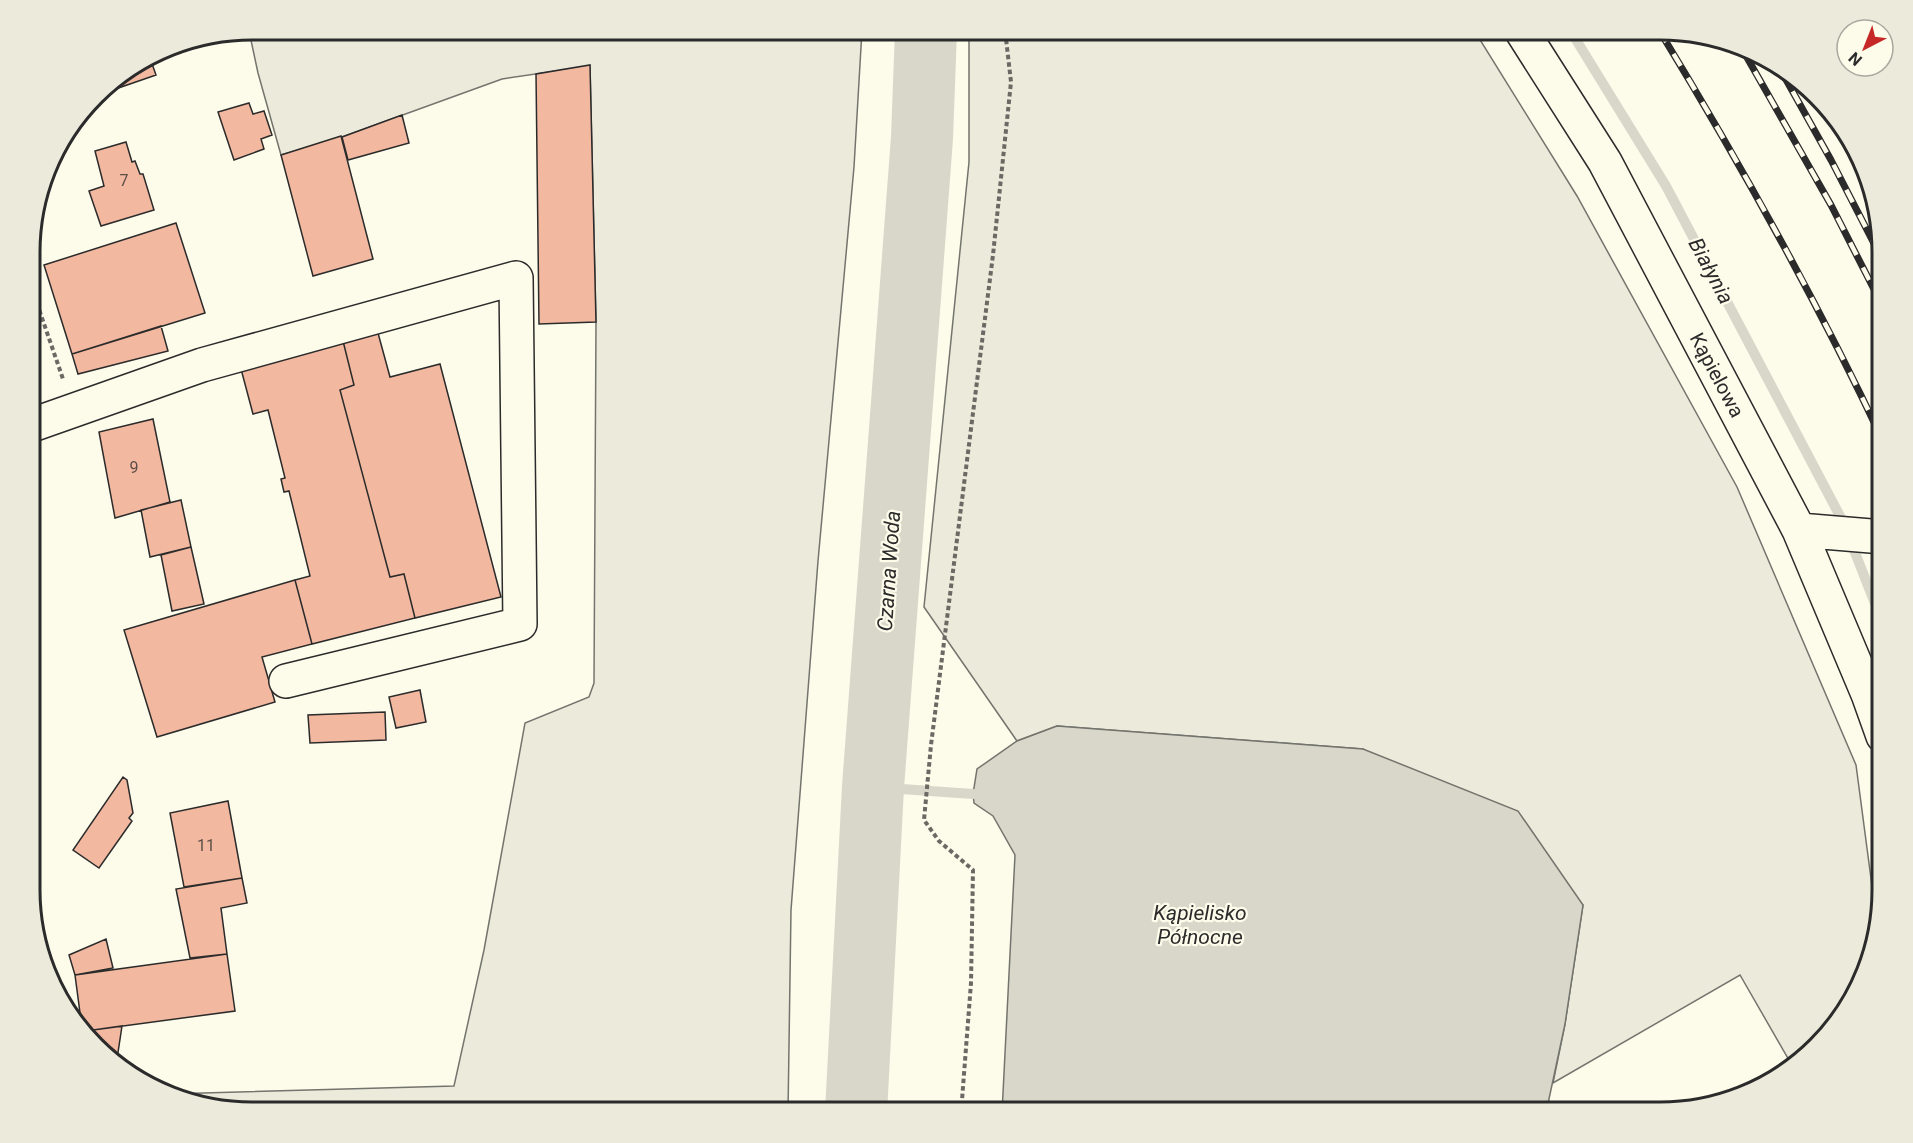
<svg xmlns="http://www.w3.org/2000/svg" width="1913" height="1143" viewBox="0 0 1913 1143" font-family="Roboto,sans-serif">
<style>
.green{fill:#ecebdb;stroke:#74746e;stroke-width:1.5}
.water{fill:#d8d7c9;stroke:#74746e;stroke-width:1.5}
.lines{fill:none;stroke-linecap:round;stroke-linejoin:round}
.stream{stroke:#d8d7c9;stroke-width:10}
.river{stroke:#d8d7c9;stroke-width:62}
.building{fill:#f2b8a0;stroke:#2b2b2b;stroke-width:1.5}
.minor-casing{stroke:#2b2b2b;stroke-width:36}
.path{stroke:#6a6964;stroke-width:4;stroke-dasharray:4.5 3;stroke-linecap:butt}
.minor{stroke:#fdfbea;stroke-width:33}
.rail-casing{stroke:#2b2b2b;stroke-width:7}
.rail{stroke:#fdfbea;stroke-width:4.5;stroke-dasharray:14;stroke-linecap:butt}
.labels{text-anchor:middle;stroke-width:4.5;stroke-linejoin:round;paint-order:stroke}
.number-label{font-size:16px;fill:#5d4e48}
.street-label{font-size:20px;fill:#2b2b2b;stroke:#fdfbea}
.water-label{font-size:21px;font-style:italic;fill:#2b2b2b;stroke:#fdfbea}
.rim{fill:none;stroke:#2b2b2b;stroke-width:3}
</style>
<rect width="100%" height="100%" fill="#fdfbea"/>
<path class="green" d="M862,30L854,167L818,561L791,910L788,1113H253L195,1105L168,1094L454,1086L484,950L525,723L589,697L594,683L596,322L590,66L502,79L342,137L281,155L258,73L249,31Z
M969,30H1474L1577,196L1737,487L1856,765L1877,924L1853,1002L1818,1047L1793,1067L1740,975L1553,1083L1565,1024L1583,905L1363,749L1057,726L1017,741L924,607L969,162Z"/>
<path class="water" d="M1057,726L1363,749L1518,811L1583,905L1565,1024L1546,1113H1002L1015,855L993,816L974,803L973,794L977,769L1017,741Z"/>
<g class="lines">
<path class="stream" d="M1570,30L1666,186L1841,518
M1854,550L1883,624
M873,787L973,794"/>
<path class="river" d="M856,1113L873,787L922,138L926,30"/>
</g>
<path class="building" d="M150,58L156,75L98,95L106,86Z
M590,65L596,322L539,324L536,74Z
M249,103L253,114L264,111L272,135L261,139L264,149L234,160L218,112Z
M402,115L409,143L348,160L342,137Z
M341,136L373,259L313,276L281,155Z
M126,142L132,162L135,161L140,174H143L154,210L101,226L89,191L104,186L95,151Z
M176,223L205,313L72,354L44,265Z
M161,326L168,351L78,374L72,354Z
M378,333L390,377L440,364L501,597L415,618L404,574L390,577L340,390L354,385L343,341Z
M343,341L354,385L340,390L390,577L404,574L415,618L312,644L295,580L310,576L289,491L284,492L281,479L285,478L268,410L253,414L241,369Z
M153,419L170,502L115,518L99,432Z
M181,500L191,547L150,557L141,510Z
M191,547L204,604L172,611L161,555Z
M295,580L312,644L262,657L275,702L157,737L124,630Z
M420,690L426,722L396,728L389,697Z
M385,712L386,740L310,743L308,715Z
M123,777L127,780L133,813L129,818L132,821L99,868L73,850Z
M228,801L242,878L184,887L170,813Z
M242,878L247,903L221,908L227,954L190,958L176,889Z
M106,939L113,968L75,975L69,955Z
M227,954L235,1011L86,1031L82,1028L75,975Z
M122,1026L117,1059H116L86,1031Z"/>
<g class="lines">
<g class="minor-casing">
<path id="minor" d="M1521,30L1605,162L1799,530L1868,694L1883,736
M32,425L202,365L516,278L520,624L286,681
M1799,530L1883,537"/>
</g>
<path class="path" d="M32,289L63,379
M961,1113L971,983L973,870L939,841L924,820L931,745L993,255L1011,82L1005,30"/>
<use href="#minor" class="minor"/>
<g class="rail-casing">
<path id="rail" d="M1659,30C1740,163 1816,299 1883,441
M1741,47L1831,205L1882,305
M1779,67L1831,160L1882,259"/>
</g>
<use href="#rail" class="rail"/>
</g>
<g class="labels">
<g class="number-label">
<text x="124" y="186">7</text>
<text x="134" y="473">9</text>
<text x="206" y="851">11</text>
</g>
<g class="street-label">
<text transform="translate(1717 375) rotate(62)" y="7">Kąpielowa</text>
</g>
<g class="water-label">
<text transform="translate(1711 271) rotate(62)" y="7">Białynia</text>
<text transform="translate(889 571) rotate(-86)" y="7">Czarna Woda</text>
<text x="1200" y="920">Kąpielisko<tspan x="1200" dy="24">Północne</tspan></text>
</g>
</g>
<path d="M0 0H1913V1143H0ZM252 40H1660A212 212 0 0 1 1872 252V890A212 212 0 0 1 1660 1102H252A212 212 0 0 1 40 890V252A212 212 0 0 1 252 40Z" fill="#eceadb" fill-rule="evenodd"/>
<path class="rim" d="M252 40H1660A212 212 0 0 1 1872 252V890A212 212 0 0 1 1660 1102H252A212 212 0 0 1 40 890V252A212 212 0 0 1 252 40Z"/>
<g transform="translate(1865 48) rotate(222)"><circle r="28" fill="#fdfbea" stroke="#a9a89e" stroke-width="1.5"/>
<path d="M0-4.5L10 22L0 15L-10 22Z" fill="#c62828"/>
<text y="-9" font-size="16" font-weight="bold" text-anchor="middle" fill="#2b2b2b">N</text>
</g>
</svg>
